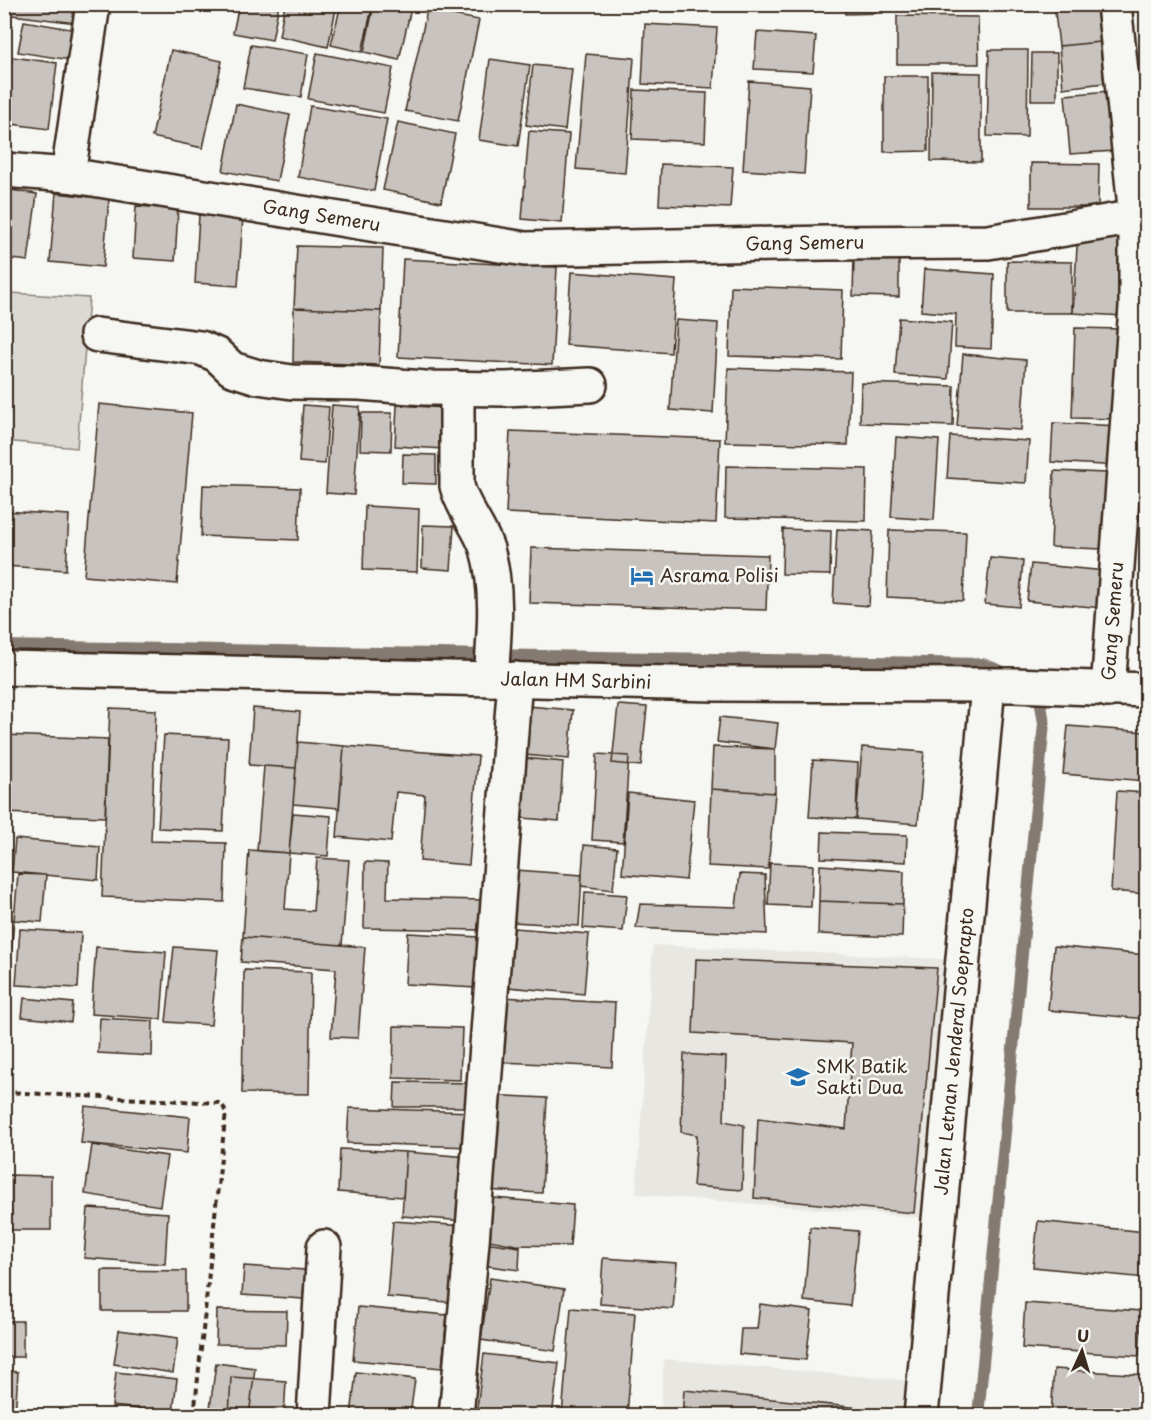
<svg xmlns="http://www.w3.org/2000/svg" width="1151" height="1420" viewBox="0 0 1151 1420" font-family="'Playpen Sans',sans-serif">
<style>
.built{fill:#e8e7e2}
.green{fill:#dad9d3;stroke:#8a8278;stroke-width:1.5}
.lines{fill:none;stroke-linecap:round;stroke-linejoin:round}
.stream{stroke:#857a71;stroke-width:12}
.building{fill:#c8c3be;stroke:#3b2a1e;stroke-width:1.5}
.minor-casing{stroke:#3b2a1e;stroke-width:38}
.secondary-casing{stroke:#3b2a1e;stroke-width:38}
.path{stroke:#3b2a1e;stroke-width:4;stroke-dasharray:6 4.5;stroke-linecap:butt}
.minor{stroke:#f6f6f2;stroke-width:33}
.secondary{stroke:#f6f6f2;stroke-width:33}
.labels{text-anchor:middle;stroke-width:5;stroke-linejoin:round;paint-order:stroke}
.street-label{font-size:18px;fill:#3b2a1e;stroke:#f6f6f2}
.poi-label{font-size:18px;fill:#3b2a1e;stroke:#f6f6f2;text-anchor:start}
</style>
<rect width="100%" height="100%" fill="#f6f6f2"/>
<filter id="ink" filterUnits="userSpaceOnUse"><feTurbulence type="fractalNoise" baseFrequency=".0167" numOctaves="2"/><feDisplacementMap in="SourceGraphic" scale="12" xChannelSelector="R" yChannelSelector="G"/><feConvolveMatrix kernelMatrix="1 2 1 2 8 2 1 2 1" color-interpolation-filters="sRGB"/></filter>
<g filter="url(#ink)">
<path class="built" d="M653,945L962,960L938,1219L636,1194Z
M664,1359L924,1382L921,1415L660,1416Z"/>
<path class="green" d="M10,293L89,298L77,448L5,441L4,362Z"/>
<g class="lines">
<path class="stream" d="M4,646L983,664L1009,674
M978,1416L1044,723L1038,687"/>
</g>
<path class="building" d="M4,4H78L76,23L4,14Z
M239,4H279L272,40L233,33Z
M285,4H337L328,47L279,36Z
M341,4H373L362,52L331,45Z
M374,4H412L399,60L364,52Z
M638,4H691V11L638,9Z
M699,4H732V7L699,6Z
M732,4H774L773,9L732,7Z
M844,4H883V13L845,14Z
M1054,4H1096L1100,42L1059,46Z
M427,10L479,20L458,121L405,111Z
M897,16L978,17L979,64H897Z
M24,21L82,31L77,61L18,52Z
M645,24L717,28L713,88L642,84Z
M757,32L816,36L813,72L754,69Z
M1100,42L1104,83L1063,88L1059,46Z
M251,45L308,54L301,97L243,88Z
M171,50L222,61L203,148L152,137Z
M989,50H1028L1027,137L987,136Z
M317,53L393,68L384,113L308,99Z
M1032,53H1057V100H1031Z
M586,54L634,58L625,173L576,169Z
M12,57L57,63L49,129L4,123Z
M490,59L530,65L518,146L479,140Z
M533,65L572,69L565,130L526,125Z
M932,72L981,73V162L931,161Z
M884,76H928V151L884,152Z
M749,81L810,86L804,174L743,170Z
M634,90L707,93L705,142L632,139Z
M1109,91L1115,151L1070,154L1065,95Z
M236,104L290,115L277,181L223,171Z
M310,106L387,119L374,191L298,177Z
M398,122L455,134L441,202L383,190Z
M529,131L569,134L562,223L522,219Z
M1031,163L1099,164L1098,207H1031Z
M661,164L733,167L730,208L659,205Z
M4,189L37,194L28,261L4,258Z
M56,193L109,199L103,267L50,262Z
M136,206L178,209L175,261L133,258Z
M199,215L243,218L238,286L195,283Z
M1078,231L1128,234L1123,316L1073,313Z
M297,246L383,248L381,311L294,308Z
M854,257H899V297L853,296Z
M403,259L557,267L552,365L398,357Z
M1007,261L1072,262V313H1007Z
M924,269L994,274L991,349L955,347L956,314L921,311Z
M571,272L676,280L671,353L566,345Z
M731,286L843,290L841,359L729,356Z
M294,308L381,311L379,365L293,362Z
M899,318L952,322L948,379L895,375Z
M676,320L718,323L713,413L670,410Z
M1075,328L1122,329L1121,419L1072,418Z
M963,354L1026,360L1021,430L957,426Z
M728,368L851,372L848,445L725,442Z
M861,383L954,386L953,426L860,423Z
M99,404L192,413L177,584L84,576Z
M303,405L329,407L325,464L299,462Z
M332,405L360,407L354,495L326,493Z
M397,405L446,408L444,449L395,446Z
M361,413H392L391,451L360,450Z
M1053,423L1122,426L1120,466L1051,462Z
M510,431L720,439L716,523L506,513Z
M950,436L1029,441L1026,483L947,478Z
M896,437L939,440L934,520L891,517Z
M403,454L436,455V484L402,483Z
M726,466L867,469L866,521L725,518Z
M1054,471L1107,473L1103,549L1051,547Z
M203,485L300,488L298,540L201,536Z
M365,506L419,509L417,572L363,570Z
M4,511L69,515L66,570L4,566Z
M423,525L454,526L451,570L422,568Z
M783,529L831,531L830,575L782,574Z
M837,529L873,531L869,606L833,603Z
M889,530L966,532L963,601L887,597Z
M531,548L768,555L766,610L529,603Z
M990,558L1023,561L1019,607L985,604Z
M1031,564L1106,571L1103,608L1027,601Z
M517,705L573,710L569,759L513,754Z
M618,705L647,707L641,766L612,763Z
M110,708L156,710L151,841L226,843L224,902L102,897Z
M253,708L300,712L296,768L249,765Z
M720,717L778,723L775,749L717,742Z
M1068,726L1146,732V781L1063,774Z
M4,735L108,739L105,817L4,813Z
M164,735L228,738L223,831L158,828Z
M298,742L344,746L339,808L293,804Z
M344,746L478,756L469,865L420,861L425,795L396,792L391,842L337,837Z
M713,747L775,749V793L711,789Z
M862,747L924,752L918,824L856,819Z
M597,754L629,756L623,842L592,840Z
M515,757L563,762L559,821L510,817Z
M813,760L858,763L856,819L809,817Z
M264,766L296,768L289,853L257,851Z
M711,789L775,793L768,869L708,866Z
M1117,791L1146,793V894L1111,891Z
M628,793L694,800L686,880L622,874Z
M293,813L331,816L328,856L289,853Z
M822,832L907,835L906,862L821,858Z
M15,839L100,847L98,880L12,872Z
M584,845L617,848L613,890L581,886Z
M249,850L289,853L285,909L313,911L317,858L349,860L342,945L243,937Z
M365,862L388,863L387,898L483,900V930L364,928Z
M770,863L813,865L811,907L768,905Z
M820,865L904,871L903,904L819,901Z
M516,870L582,875L579,926L513,922Z
M18,874L46,875L42,922L14,920Z
M740,874L765,875L767,934L636,928L640,904L736,907Z
M585,892L627,895L623,931L583,928Z
M819,901L903,904L902,937L818,934Z
M4,919L14,920L11,954L4,953Z
M514,928L589,934L584,994L508,987Z
M20,929L81,933L78,988L16,985Z
M408,933L479,937L476,988L405,984Z
M243,937L365,947L358,1038L331,1037L336,969L241,962Z
M1054,946L1146,955V1019L1048,1010Z
M96,947L166,952L161,1019L91,1014Z
M174,947L218,950L211,1025L166,1022Z
M696,959L937,968L914,1213L754,1198L758,1118L846,1129L852,1043L693,1033Z
M244,970L311,972L309,1094L242,1093Z
M480,996L615,1003L612,1067L477,1061Z
M24,998L73,1003L71,1022L22,1017Z
M100,1018L153,1021L152,1056L98,1053Z
M394,1026L462,1028L460,1080L393,1078Z
M684,1054L726,1057L724,1121L744,1125L742,1190L693,1186L697,1135L681,1132Z
M395,1082L476,1083L474,1107H394Z
M488,1095L547,1098L542,1193L482,1190Z
M85,1106L190,1117L187,1153L81,1143Z
M349,1108L474,1112L472,1147L347,1143Z
M92,1145L167,1156L160,1206L85,1194Z
M340,1149L406,1152L403,1197L338,1192Z
M406,1152L469,1157L464,1221L402,1216Z
M8,1175L51,1176V1230H7Z
M482,1197L573,1205L570,1246L516,1245L478,1238Z
M88,1208L168,1213L165,1264L84,1258Z
M393,1221L465,1226L459,1303L387,1297Z
M1038,1221L1146,1232V1278L1033,1267Z
M810,1227L858,1231L850,1306L804,1301Z
M477,1241L520,1247L519,1270L475,1264Z
M603,1258L677,1263L673,1309L600,1304Z
M244,1266L305,1270L303,1299L242,1295Z
M102,1270L186,1271V1311H102Z
M490,1278L564,1289L555,1351L481,1340Z
M1025,1303L1142,1311L1139,1356L1022,1348Z
M760,1304L812,1311L806,1360L739,1354L741,1329H757Z
M358,1307L447,1315L442,1368L353,1360Z
M571,1308L635,1313L627,1416H562Z
M217,1310L287,1311L286,1345L216,1344Z
M4,1321H23V1357H4Z
M119,1330L178,1338L173,1373L114,1364Z
M484,1354L559,1363L552,1416H476Z
M216,1363L255,1368L249,1416H209Z
M1054,1369L1146,1375V1416H1051Z
M4,1371L18,1372L15,1416H4Z
M116,1372L177,1379L173,1413L112,1406Z
M356,1372L415,1379L410,1416H351Z
M231,1377L286,1381L284,1416H229Z
M684,1390L860,1408V1416H682Z"/>
<g class="lines">
<g class="minor-casing">
<g id="minor">
<path id="s1" d="M4,170L68,175L525,249L827,243L988,242L1136,217"/>
<path d="M68,175L93,4"/>
<path d="M97,335L201,348L217,355L232,369L258,377L292,382L359,383L425,388L505,389L590,385"/>
<path d="M457,388V486C463,509 480,527 487,549C499,590 494,637 491,679"/>
<path id="s2" d="M1108,690L1136,307V217L1114,4"/>
<path d="M314,1416L324,1247"/>
<path d="M456,1416L472,1242L515,679"/>
<path id="s3" d="M921,1416L988,686"/>
</g>
</g>
<g class="secondary-casing">
<g id="secondary">
<path id="s4" d="M4,668L714,684L1014,685L1146,690"/>
</g>
</g>
<path class="path" d="M4,1092L220,1103C228,1109 225,1119 224,1129L194,1416"/>
<use href="#minor" class="minor"/>
<use href="#secondary" class="secondary"/>
</g>
</g>
<defs>
<g id="hotel-bare" transform="scale(1.8)"><path d="M-6-4.5h1.5V1H6V5H4.5V3h-9V5H-6ZM-4 0a1.8 1.8 0 1 1 3.6 0ZM.5 0V-2.5h3Q6-2.5 6 0Z" fill="#1f6fb2" stroke="#f6f6f2" stroke-width="2.5" paint-order="stroke"/></g>
<g id="school-bare" transform="scale(1.8)"><path d="M0-5L7-2L0 1L-7-2ZM-4 1L0 2.5L4 1V4Q0 6-4 4Z" fill="#1f6fb2" stroke="#f6f6f2" stroke-width="2.5" paint-order="stroke"/></g>
</defs>
<g fill-rule="evenodd">
<use href="#hotel-bare" x="642" y="576"/>
<use href="#school-bare" x="798" y="1077"/>
</g>
<g class="labels">
<g class="street-label">
<text dy="6" stroke="none"><textPath href="#s1" startOffset="321">Gang Semeru</textPath></text>
<text dy="6" stroke="none"><textPath href="#s1" startOffset="807">Gang Semeru</textPath></text>
<text dy="6" stroke="none"><textPath href="#s2" startOffset="69">Gang Semeru</textPath></text>
<text dy="6" stroke="none"><textPath href="#s4" startOffset="572">Jalan HM Sarbini</textPath></text>
<text dy="6" stroke="none"><textPath href="#s3" startOffset="366">Jalan Letnan Jenderal Soeprapto</textPath></text>
</g>
<g class="poi-label">
<text x="660" y="582">Asrama Polisi</text>
<text x="816" y="1073">SMK Batik<tspan x="816" dy="21">Sakti Dua</tspan></text>
</g>
</g>
<rect width="1151" height="1420" fill="none" stroke="#f6f6f2" stroke-width="24"/>
<rect x="12" y="12" width="1127" height="1396" fill="none" stroke="#3b2a1e" stroke-width="2" filter="url(#ink)"/>
<g transform="translate(1082 1351) rotate(4)" stroke="#f6f6f2" stroke-width="4.5" paint-order="stroke">
<path d="M0-4.5L10 22L0 15L-10 22Z" fill="#3b2a1e"/>
<text y="-9" font-size="16" font-weight="bold" text-anchor="middle" fill="#3b2a1e">U</text>
</g>
</svg>
